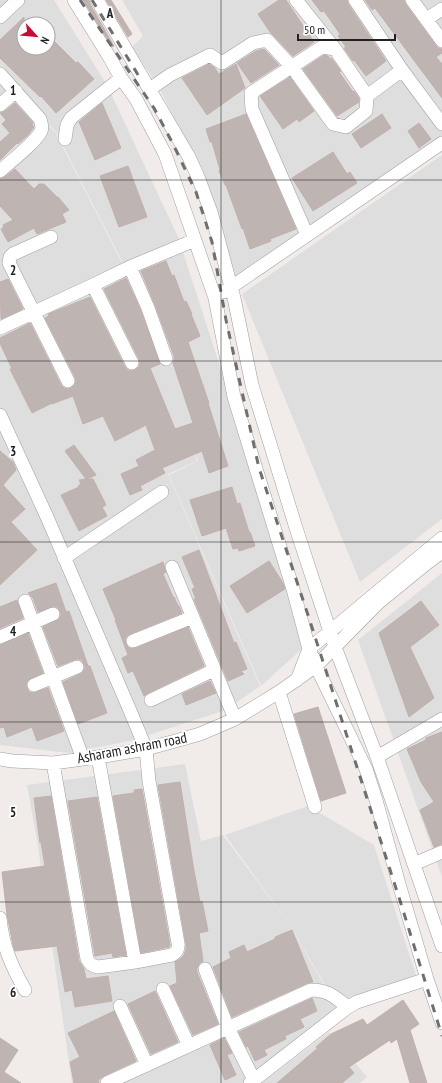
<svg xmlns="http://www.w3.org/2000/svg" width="442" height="1083" viewBox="0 0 442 1083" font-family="'PT Sans Narrow',sans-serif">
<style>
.residential{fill:#dfdedf;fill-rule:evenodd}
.building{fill:#beb4b1;stroke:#c2b0ac}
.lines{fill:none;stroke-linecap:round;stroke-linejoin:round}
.minor-casing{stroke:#9e9e9e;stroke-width:14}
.minor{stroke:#fff;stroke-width:13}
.rail{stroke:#6f6f6f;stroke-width:3;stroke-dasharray:8 8;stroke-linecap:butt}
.grid{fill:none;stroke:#212121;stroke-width:1;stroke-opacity:0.55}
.labels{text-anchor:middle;stroke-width:3.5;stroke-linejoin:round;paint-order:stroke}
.street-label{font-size:15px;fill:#212121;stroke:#fff}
.grid-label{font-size:13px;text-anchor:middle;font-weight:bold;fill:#212121;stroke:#fff;stroke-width:3.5;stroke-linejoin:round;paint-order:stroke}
</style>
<rect width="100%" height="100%" fill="#f1ece9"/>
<path class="residential" d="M0,0H54L107,85L178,237L232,403L305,646L261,686L169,475L198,461L188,436L197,461L168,474L260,686L226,710L130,741L68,753L0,745V77L55,132L127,273L126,269L56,132L0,72ZM24,24H48V48H24Z
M122,0H442V136L234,279L196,164L180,129L158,86L132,47L143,36Z
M442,155V519L360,582L242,294Z
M442,573V877L358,640Z
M185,764L201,841L223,835L289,924L225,835L308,806L374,845L416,975L338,1007L290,925L337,1008L242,1083H72L46,905L38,846L27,785Z
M329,1032L367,1077L360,1083H262Z"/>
<path class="building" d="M83,0H89L90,4L114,46L112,47Z
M106,0H111L132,34L128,37Z
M279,0H286L314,42L293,56L273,35L270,32L258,14Z
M312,0H347L348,4L386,61L366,76L354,60L353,61L344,48L346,47L338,36L340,34L324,11L321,12Z
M365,0H404L406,5L436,46L438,48L442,49V53L436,57L442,64V98L375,8L372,10Z
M24,17V48H48V35L76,63L78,62L94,79L56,113L41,96L40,97L0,58V40Z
M264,49L279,65L251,83L237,63L256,51Z
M324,55L328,56L330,59L331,58L341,71L339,72L353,92L354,91L359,98V102L337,116L303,69Z
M209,64L214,67L219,74L236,64L245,88L207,115L182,78Z
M290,77L314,111L299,122L297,119L283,129L260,96Z
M15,103L33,123L32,125L34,127L28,135L18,144L17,143L0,160V142L10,133L2,124L6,120L0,113L5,111Z
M102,103L121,148L95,160L79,122Z
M246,114L296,229L270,239L271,241L250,249L243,228L242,229L226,185H225L219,171L220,170L212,142H210L206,129Z
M382,114L391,128L361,148L352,134Z
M419,123L431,139L419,148L408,131Z
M333,152L347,174L350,172L357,183L313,211L292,178Z
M128,166L147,217L119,227L100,176Z
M15,169L34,189L39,184H44L57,197H58L69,210L62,214L66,222L37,234L34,228L8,242L1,229L4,227L3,225L13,220L0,206V179L5,177Z
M166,261L172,276L174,275L184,302L186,301L192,314H191L200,336L188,342L209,403H208L228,466L209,473L202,451L162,468L165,473L140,486L142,490L130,495L121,474L139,466L136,460L155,450L146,425L115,441L103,416L83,424L73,396L52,404V403L32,413L10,369H12L0,343V338L30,323L61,385L64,388L68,389L71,388L75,385L76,381L75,377L45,318L49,316L48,314L90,297L125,367L128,370L132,371L135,370L139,367L140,363L139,359L104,289L126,278L141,311L160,364L150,368L175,429L193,423L173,363L174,360V356L155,305L141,271Z
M8,279L23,309L1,319L0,282Z
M74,445L96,475L87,479H93L106,505L102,507L107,516L79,531L61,495L79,487L78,486L81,484L79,480L86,479L65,451Z
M0,451L13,462L16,470L3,485L25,509L11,522L37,550L0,585Z
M232,487L237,504L240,503L249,532H250L255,546L239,551L238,548L233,549L226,528L202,536L190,500Z
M199,550L234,643L236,642L247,669L241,671L244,674L228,681L194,599H196L192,589L195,588L182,557Z
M269,561L283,583L285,589L247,613L230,586Z
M163,562L166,572L163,574L173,597H174L178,606H179L182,613L130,634L127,636L125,639L126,644L128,647L131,649L136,648L188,627L204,666L148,693L144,696L133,671L128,673L122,658L128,655L115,620H116L103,589Z
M56,583L66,612L69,611L88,666H90L107,713L78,724L63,682L80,674L83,672L85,668L84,664L82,660L78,659L74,660L58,666L43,627L59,619L61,615L60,611L57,607L54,606L38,612L33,598L28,593Z
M17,600L23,618L0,628V607Z
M421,601L439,625L410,647L434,698L409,717L379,633Z
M28,633L43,673L28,680L26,684L27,688L29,692L33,693L48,688L64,731L37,741L32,727L7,737L4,727L0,728V645Z
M210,681L216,693L186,705L182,694Z
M318,707L346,793L321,801L294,714Z
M442,732V844L434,847L420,810L434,802L421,782L407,749L426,740V738Z
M180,782L193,865L200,902L202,901L208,931L199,933L203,961L199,964L197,968V972L218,1024L193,1035L170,986L177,983L175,962L180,959L184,955L186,950V944L158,785Z
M142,789L170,945L169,947L141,953L113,796L134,793V790Z
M51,796L79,961L84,969L86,979L108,976L112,1001L75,1007L72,990L65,992L57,946L15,951L13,945L7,915L2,872L45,866L41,842L40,843L34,798Z
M97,797L126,955L113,957L112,953L95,956L68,801Z
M292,930L313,982L308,983L232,1017L213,967L231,958L229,952L244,945L247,952L275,939V937Z
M155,991L178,1042L151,1054L128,1004Z
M312,998L317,1011L300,1019L304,1027L285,1036L286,1039L264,1050L267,1055L255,1061L248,1046L246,1047L239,1032Z
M403,1000L419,1024L410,1030L427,1083H410L397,1039L391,1043L390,1040L349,1067L354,1073L342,1083H277L318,1048L316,1047L331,1034L363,1019L367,1025Z
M114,1011L136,1061L104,1076L98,1080L99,1083H74L70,1062L80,1057L68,1033Z
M0,1038L18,1050L4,1072L21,1083H0Z
M224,1038L232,1053L227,1055L236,1075L225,1080L210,1045Z"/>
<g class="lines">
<g class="minor-casing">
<path id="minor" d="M74,0L110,58L121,78L136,99L165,154L215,298L234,397L293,589L309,649L316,666L366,769L376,800L399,884L427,979L442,1023
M97,0L189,157L198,177L211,212L234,298L252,385L296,528L335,647L377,757L442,946
M296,0L335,49
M355,0L402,70L442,124
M412,0L442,41
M0,17L18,0
M427,19L442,9
M0,74L40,119C41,123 43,127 41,131C37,141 9,163 0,171
M150,89L170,75L210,55L222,63L253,43L267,40L292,67L333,124L346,127L366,111L367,96L335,49L322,47L251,93L252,109L307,235
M367,96L402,70
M0,105L16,91
M65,139L67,125L71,118L121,78
M51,237L13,254L10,257L9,263L68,381
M130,267L148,308L166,359
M93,285L132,363
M224,292L442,143
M0,328L93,285L130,267L195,240
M0,415L47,517L131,713L146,749L149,781L178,943C179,949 177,952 172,955L135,962L98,967C92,966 90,964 87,959L53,763
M64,558L162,492
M172,567L235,719
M25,601L83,759
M0,637L53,614
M133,641L193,617
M297,680L309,649L442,538
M34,685L77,667
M279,692L315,807
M151,700L214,670
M98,757L135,962
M377,757L442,719
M0,759L12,761L53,763L98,757L146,749L179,740L200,734L235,719L279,692L316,666L378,603L427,563L442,552
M414,864L442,852
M0,918C3,947 11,965 25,990
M205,969L228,1028L254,1080
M163,989L189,1046
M120,1006L147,1065
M107,1083L311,990C329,990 334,997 348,1007
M250,1083L348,1007L357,1002L427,979"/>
</g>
<use href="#minor" class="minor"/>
<path class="rail" d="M80,0L154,108L173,144L196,192L212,242L226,320L259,468L308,615L402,907L442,1036
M92,0L140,78"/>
</g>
<path class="grid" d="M221,0V1083M0,180H442M0,361H442M0,542H442M0,722H442M0,902H442"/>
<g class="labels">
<g class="street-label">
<text transform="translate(132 748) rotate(-11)" y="5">Asharam ashram road</text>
</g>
</g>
<g class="grid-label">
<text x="110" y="18">A</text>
<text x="13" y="95">1</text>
<text x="13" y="275">2</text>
<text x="13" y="456">3</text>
<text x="13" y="636">4</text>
<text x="13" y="817">5</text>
<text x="13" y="997">6</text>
</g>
<g transform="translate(36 36) rotate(117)"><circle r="19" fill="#ffffff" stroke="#a6a6a6"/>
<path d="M0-3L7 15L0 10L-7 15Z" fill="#c70c37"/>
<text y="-6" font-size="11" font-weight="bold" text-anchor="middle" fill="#212121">N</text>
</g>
<path d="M298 34v6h97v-6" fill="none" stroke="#212121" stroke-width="2"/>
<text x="304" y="34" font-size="12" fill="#212121" stroke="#ffffff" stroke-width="3" paint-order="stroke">50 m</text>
</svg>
